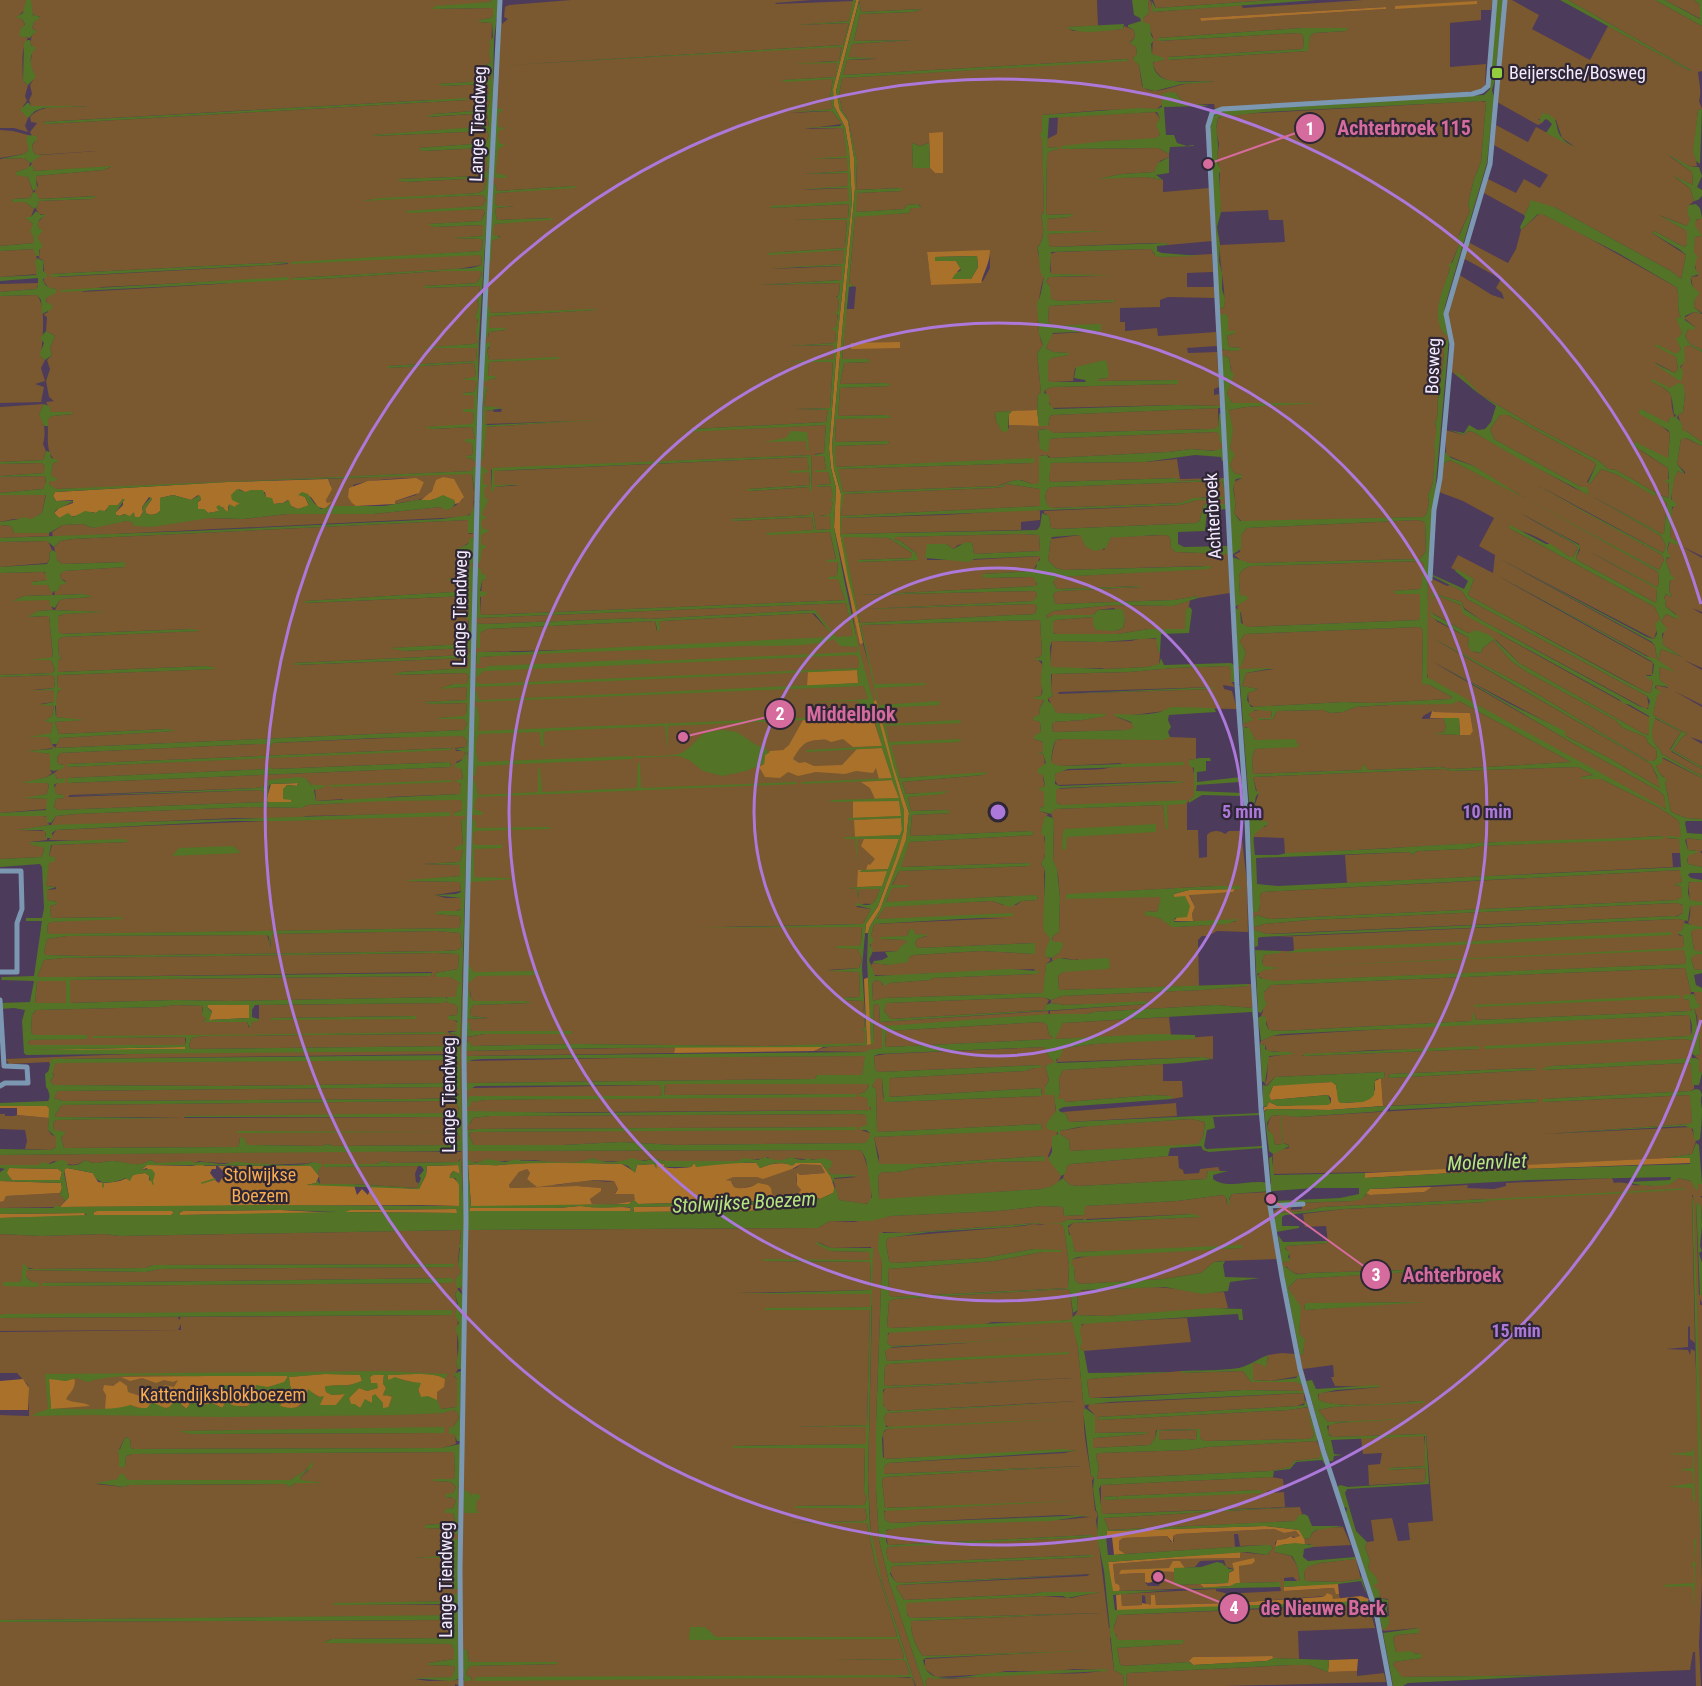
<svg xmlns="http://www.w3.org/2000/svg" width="1702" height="1686" viewBox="0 0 1702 1686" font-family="'Roboto Condensed',sans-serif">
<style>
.green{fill:#7a5830;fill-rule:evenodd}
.forest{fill:#a9712a;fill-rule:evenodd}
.water{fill:#537327;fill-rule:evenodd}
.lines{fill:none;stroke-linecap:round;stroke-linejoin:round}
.stream{stroke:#537327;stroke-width:1.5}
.canal{stroke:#537327;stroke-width:4.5}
.minor{stroke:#7c97b1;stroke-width:5}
.ring{fill:none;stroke:#ac78d9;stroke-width:3}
.poi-dot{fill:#93cc3d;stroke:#2e2635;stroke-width:2}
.labels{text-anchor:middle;stroke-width:4.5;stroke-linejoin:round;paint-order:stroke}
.poi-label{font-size:18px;fill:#f5ebff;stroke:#2e2635;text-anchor:start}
.street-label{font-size:18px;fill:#f5ebff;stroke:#2e2635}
.park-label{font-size:18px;fill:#f9ad4f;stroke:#2e2635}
.water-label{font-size:20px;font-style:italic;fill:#b7e57e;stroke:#2e2635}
.centre{fill:#ac78d9;stroke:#2e2635;stroke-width:3}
.ring-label{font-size:18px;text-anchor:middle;font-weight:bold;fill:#ac78d9;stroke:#2e2635;stroke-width:4.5;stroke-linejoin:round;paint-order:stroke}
.leader{fill:none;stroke:#d66c9d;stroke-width:2}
.callout-dot{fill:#d66c9d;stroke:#2e2635;stroke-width:2}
.mark-label{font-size:18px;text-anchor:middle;font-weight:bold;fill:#fff}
.callout-label{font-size:20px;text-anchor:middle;font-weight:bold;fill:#d66c9d;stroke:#2e2635;stroke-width:4.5;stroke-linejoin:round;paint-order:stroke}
</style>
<rect width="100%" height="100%" fill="#4c3b5a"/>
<path class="green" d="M0,0H26L25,10L17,17L23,20L25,26L21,28L23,36L28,38C20,50 23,66 23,81L28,85L25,96L27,101L23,106L28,118L25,126L28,132L14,128H0Z
M31,0H492L490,2L433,9L493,8V15L491,18L479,20V22L492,23L491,62L486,65L479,66L478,68H489L491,78L487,81L439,84L443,86L487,84L489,86V93L486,96L472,97V100H490L487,110L434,114L428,117L487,113L489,127L373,135L375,136L487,131L489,135L486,143L419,148L422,151L486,148L487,166L489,167L483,176L398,179L405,182L485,178L487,179L484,190L478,193L367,200L483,195L486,200L483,206L406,212L483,209L485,212L481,221L429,224L434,227L483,225V235L481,236L455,238L481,239L483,242L481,251L325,261L479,254L481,255L482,265L457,269L293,278L305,280L441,271H480L482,274L477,283L424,286L425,288L480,286L479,297L477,300L479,306L476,315C479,320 478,335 478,342L473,344L426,348H477L476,361L388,366L389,368L474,363L476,375L474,378L463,379L475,380L477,383L474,392L463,393L474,395V409H463V412H473L474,419L472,425L428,427L432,429L472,427L475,439H465V442H472L473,455L467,456V458L473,459L474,462L476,461C477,381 483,302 487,222C491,148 493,74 499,0L502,24L508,19L504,17L505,7L509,5L571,0H812L775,3L776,4L854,1L849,21L798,25L849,23L843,45L509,65L842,46L839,61L816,62L839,63L835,77L783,80L833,79L830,98L833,109L790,113L832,111L842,124L804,129L843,128L848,157L814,159L848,158V171L803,174L848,173L849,186L801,190L849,188V202L770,207L771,208L849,204L848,218L795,220H847L845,248L768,253L845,250L843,264L770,269L843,266L842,280L758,285L840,283L839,295L836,297L839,299L835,343L789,346L835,345L834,360L787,362L833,361L830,408L797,409L828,410L826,422L694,429L687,431L826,425L824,453L815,454V456H824L826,470L815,471L828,472L831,484L817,485V487L831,486L834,498L830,515L819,516H830L832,529L816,530L813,512H811L812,515L732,519L734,521L812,517L814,530L766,534L830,532L836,560L827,562H838L837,576L828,578H838L845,600L486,615L480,614L482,581L486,579V576L482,574L477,575V618L846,603L854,636H856L850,599L870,668L861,625L1040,620L1042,654L1039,658L1035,657L1042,664C1043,669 1042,693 1041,696L1035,697L1044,699L1039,710L1040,714L1034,720L1040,722L1041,732L1034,739L1043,742V752L1039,753L1043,754C1048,767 1040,773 1045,786L1039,789L1044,791V806L1040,808V811L1048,814C1037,831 1052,848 1041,864L1044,868V897L1050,938L1046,957L1050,958V961L1046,964L1044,993L885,998L873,1001L872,982L877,980L882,982V985L890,983L930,980L933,978L1036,974L1034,969L917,974L910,976L873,975L871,965L873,963L889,965L914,955L981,951L1035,954V943H1033L918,948L915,944L917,939L927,936L915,934L910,929L907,936L881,939L906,940L907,942L899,951L871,952V936L874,924L1007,918L877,919L885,906L992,901L1003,905H1016L1022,901L1037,900L1038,897L1010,896L886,903L891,888L907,885L892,886L899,871L1030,866V863L900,867L908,842L1034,835L1032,831L910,836L912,815L949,813L947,810L911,811L908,797L947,792L906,794L902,782L983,775L986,773L900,778L896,766L908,836L890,887L849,888L857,889L858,898L859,889H880C871,914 872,898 856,907L871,909L863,924L721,927H862L861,943L859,946H838L836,948H858L862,960L859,968L827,970L859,972L860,997L845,998L843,1000L863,1001L865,1028L862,1029L865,1032V1044L766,1046L577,1044L472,1046L467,1040L470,1051L675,1047L674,1053L466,1056L469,1061L668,1057L866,1056L862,1075H817L815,1079L467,1083L471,1088L661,1085L662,1093L660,1096H469L470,1102L486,1100L856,1094L664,1095L665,1084H868L869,1086L865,1092L859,1094L867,1098L871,1110L473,1113L468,1111L470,1124L473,1118L490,1116L857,1114L867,1115V1125L861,1130L870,1133V1138L865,1143L676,1145L620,1142L563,1145H473L469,1134L472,1132L857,1129V1127L477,1129L467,1130V1151L857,1150L862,1151C867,1164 875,1191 870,1203L864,1204L839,1200C836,1193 835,1185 833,1179L857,1177L831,1174L819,1160L789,1158L782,1161L770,1160L768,1157C757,1161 748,1158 737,1161H664L654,1158C643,1163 612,1161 598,1161L593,1158C576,1165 552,1163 535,1160L476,1162H471L467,1159L464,1214L461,1160L460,1159L458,1162L390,1163L384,1161L376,1164H324V1167L418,1166L415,1174L416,1182L419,1183L417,1188L352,1184H320L318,1171L320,1167L318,1164L313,1162C306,1166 209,1164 199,1161L195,1163H157L150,1160C138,1169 125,1162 113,1161C102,1161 96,1166 85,1160C75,1168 66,1164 54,1161C41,1170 16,1164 0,1165V1155L368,1151L461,1152L460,1055L466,889L467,755L469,751L471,589V564L474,561L470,542L457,550L470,551L468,563L469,574L449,579L469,581L470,591L306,601L304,603L469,596L468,644L392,648L404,651L468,648L470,653L467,655L294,663L296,665L469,658V668L402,672L395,675L466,673L469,677L466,684H454L442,688L467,687L466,700L424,702L432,704L467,703L466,715L463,717L438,718V719H465L467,723L464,730L55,748L60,738L174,731L168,729L59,734L55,722L79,720L56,717C57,708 53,695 61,688H58L57,676L59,675L215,669L207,666L58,672V661L62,657H59L58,640L62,637L198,631L192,629L60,634L58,632V616L65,614L99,612L55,610L59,601L63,599L92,597L84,594L55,595L54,592L58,590L60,585L66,581L61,579L60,574L63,571L125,567L124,562L62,564L57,560L54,547L60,541L73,539L468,520V533L470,534L474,533V467L472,471L98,488L55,489L49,485L53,463L57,462C43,452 50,434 47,419L52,416L73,414L72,412H51L46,402L54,401L49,397L46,381L50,369L47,360L52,355L50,348L55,336L46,331L47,317L45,316L44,314L48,312L46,298L56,289L49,288L44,282V261L39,258L40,244L36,237L42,231L38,227V222L45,215L39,214L36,209L39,201L91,199L96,196L39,199L34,193L38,185L35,176L103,170L111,167L34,171L31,162L35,158L42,155L97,151L36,155L33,151L32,145L35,142L30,132L37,123L31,122L30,117C41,102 71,108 88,106H31L29,100L32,94L30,85L35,77L30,66L33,47L30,43L32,35L36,31L32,28L34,22L40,16H35L31,12ZM430,100H467L46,124L42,122ZM495,184L497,191L575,186L498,193L495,195V203L497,206H514L496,208L495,211L497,220L552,218L495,224L492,229L493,236H501L492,241L490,262ZM287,262L288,264L272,265L59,277L51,274ZM288,278L218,284L81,292L102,287ZM489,306V313L596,310L491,316L489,319V328L505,330L489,332L488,338ZM484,345L490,347L487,350L489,360L559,358L489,362L488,376L496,378L487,380ZM487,387L484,406L502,409L501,412H494L493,410L485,411V424L575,421L485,427L483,459L481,409ZM811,455L812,491L810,487L750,491L748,489L810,485L809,472H789L809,471L808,457L494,471V485H520L493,487L491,491V470L493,469ZM813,610L836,638L812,613L662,621L659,623L657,631L655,621L487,629L480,633L477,647V623L484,624L639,618L648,619ZM599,649L480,657L476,663L477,653L480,652ZM470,990L471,998L474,1001H525L530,1003L474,1005L470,1010L471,1016L489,1018L468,1019ZM470,1023V1029L472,1031H570L572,1033L485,1034L468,1037Z
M859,0H1097L1098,26L1067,27L1073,31L1123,29L1124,26L1134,30L1135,37L1130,42L1136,47L1137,54L1133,58L1139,65L1142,86C1153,97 1171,86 1185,84C1195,82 1205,83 1215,81H1171C1162,79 1155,73 1153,64L1154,61L1164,60L1152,54L1153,37L1149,28L1143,22V18L1149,13L1148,0H1150L1154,12L1241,5L1243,8L1363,0H1493L1491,10H1481V20L1450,23V67L1486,64L1485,85L1478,91L1215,109L1214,104C1197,104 1186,109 1176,93L1157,109L1103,110L1042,115L1044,211L1041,216C1044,226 1045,239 1037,248L1044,278C1038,291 1035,331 1043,345L1037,353L1041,393L1038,394L1037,410L995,412L996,421L1002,431L1009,428V425L1048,426L1050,416L1053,415L1218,408V428L1212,429L1054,433L1044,429L1038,430L1039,442L1048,443L1050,439L1059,438L1216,432L1220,434V443H1223V448L1218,451L1191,449L1168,452L1051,458L1047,455L1039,456V484C1032,485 1030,483 1024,481C1015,478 1007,483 998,486L843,492L837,469L1032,463L1034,459L835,467L834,446L888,444L889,441L835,442L836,419L890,417L888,415L838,416L840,388L889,386L887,383L840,384L844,363L870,362L867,359L842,360L846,309H854L856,287L849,285L855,216L909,213L911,208L921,207L918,204L907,205L904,209L856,212V193L902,191L900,188L856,190L857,162L848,119L842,110L839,96L842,78L1128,60L1127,59L843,75L847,60L877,59L847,57L852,44L912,40L854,41L860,14L913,12L922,9L861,12ZM1385,7L1386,9L1201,21L1200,18ZM1302,28H1347L1346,31L1314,33L1310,36L1307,51L1168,60V57L1302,49L1304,45L1303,35L1298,33L1159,41L1158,38ZM929,133L943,173H935L930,168H913L912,143L920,146L929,143ZM990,251V268L983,281L931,284L927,252Z
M1153,0H1273L1156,8Z
M1507,0H1512L1539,15L1532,29L1590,60L1608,26L1690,71L1691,70L1568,0H1655L1702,26V71L1698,72C1699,82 1702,92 1699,101L1702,109L1698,110L1694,151L1697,166L1691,167L1668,155L1692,172L1693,185L1673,176L1690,188L1694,201L1689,205L1690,223L1687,226L1659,215L1687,231V244L1684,247L1654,231L1652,233L1686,255L1681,279L1671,271L1554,207L1530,204L1524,215L1482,192L1486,178L1516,193L1524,179L1540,188L1548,175L1492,144L1494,124L1528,142L1536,127L1575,147L1562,138L1556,120L1538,119L1542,123L1538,125L1497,102Z
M1665,0H1694L1700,5L1701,19Z
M1480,101L1486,102L1481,162L1474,179L1468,204L1470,211L1459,235V245L1451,264L1443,292L1438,318L1444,334L1448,335L1449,339L1444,342C1445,362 1440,381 1438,399C1437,407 1439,415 1435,423L1437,430L1433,482L1428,496L1429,504L1426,515L1423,517L1242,522L1234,513C1238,503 1232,492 1234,482L1242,478V475L1234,473L1230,465L1234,455L1230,449L1232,430L1229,410L1246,407L1306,403H1232L1227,395L1232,375L1229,358L1222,355L1221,349L1231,351L1241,348L1229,347L1227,336L1235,333V331H1228V317L1220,314L1219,309L1224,307C1226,287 1219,266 1220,245L1285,242L1283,220H1269L1268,210L1221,212L1219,201L1220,171L1217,157L1219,144L1216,130L1218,119L1223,115Z
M1155,112L1160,118L1157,125L1160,134L1157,139L1105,141L1061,149L1158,148L1169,154V157L1160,161L1154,172L1122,174L1103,178L1145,177L1163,180V192L1209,188L1212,241L1168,245L1166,243H1150L1050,247L1046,234L1101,231H1047V219L1069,217L1072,214L1047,215L1046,213L1047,154L1050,151L1058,149V147L1047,148V139L1057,134L1058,117Z
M0,130L13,131L28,135L29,150L24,154L0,158Z
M24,158L30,163L29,168L16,172L28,177L33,192L30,198L13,199L12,202H25L34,209L31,217H26L33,224L34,243L0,246V159Z
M1540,213L1573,229L1676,287C1681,296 1675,308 1681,317L1679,318L1682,333L1678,341L1681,349L1676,355L1656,344L1676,357L1678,369L1675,373L1654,362L1676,377L1683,363L1684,346L1689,345L1702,352V442L1686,431H1683L1678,415L1683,412L1685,394L1652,381C1682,398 1666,394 1675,418L1670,417L1668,423H1665L1641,409L1670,433L1668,459L1640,450L1668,468L1669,498L1660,495L1667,503L1664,533L1662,534L1592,496L1661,536L1666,546L1663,553L1536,484L1662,555L1664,560L1659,570L1576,526L1658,572L1659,583L1657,587L1588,551L1656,588L1657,591L1656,603L1577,560L1576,557L1580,550L1579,544L1520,513L1574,544L1578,548L1573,557H1570C1552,545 1532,532 1509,528L1655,607L1660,619L1654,639L1500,559L1652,643L1655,646L1657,659L1655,660L1498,576L1653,663L1652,675H1646L1653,682L1651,692L1648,693L1469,596L1468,594L1474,579L1451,568L1458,555L1493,573L1495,555L1479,546L1494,518L1463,501L1439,492L1443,464L1450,460L1524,497L1496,482L1474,466L1446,455L1445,430L1464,435L1468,431L1473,432L1574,488L1589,494L1585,487H1581L1494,439L1490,429L1500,415H1508L1594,462L1596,465L1587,482L1590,484L1601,469L1618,475L1655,495L1656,493L1616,470L1608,469L1599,461L1533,426L1481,395L1452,372L1447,315L1458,274L1492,295L1504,299L1502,293L1496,288L1501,279L1463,258L1468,242L1508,263L1516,249L1521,230Z
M1701,218H1702V313L1694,307L1695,299L1691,277L1698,276C1694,267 1693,246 1695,237L1701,236L1695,227V221Z
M34,249L36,252L38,274L0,277V251Z
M1151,249L1154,254L1159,257L1212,254L1213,272L1187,273V287H1214L1215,298L1168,297L1160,300V307L1120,308V322H1125V331L1157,328L1158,336L1216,332L1217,346L1187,348L1188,353L1217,352L1219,387L1214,389V395L1219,394L1220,405L1219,406L1177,405L1051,408L1045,390L1052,387L1178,384L1177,380L1098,381V379L1107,378L1075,368L1073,381L1051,382L1048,380V361L1051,358L1068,355V353L1053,352L1046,348L1052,334L1101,331V325L1052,326L1048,321L1049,306L1115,302L1114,300L1059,301L1050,299V286L1046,282L1049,277L1098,276L1051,274L1050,254L1056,252Z
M39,283L36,289L0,292V284Z
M37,295C47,307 42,342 41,357L45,360L41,368L45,381L35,384L44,387L41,402H44L0,403V296Z
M1694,312L1702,314V350L1689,343L1685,336L1688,329L1695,327L1684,318Z
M44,404L39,414C45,422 46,434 43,444L46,451L43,460L0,462V407Z
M1683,437L1702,446V556L1681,546L1702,558V612L1692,608L1702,614V668L1684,660L1702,670V705L1674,691L1702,707V741L1690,737L1702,744V767L1673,750L1682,737L1687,734L1653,715L1657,694L1656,685L1668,688L1660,680L1659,667L1670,670L1658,660L1661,649L1682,657L1663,645L1662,640L1665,627L1661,621L1666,614L1677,619L1676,614L1665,606L1666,601L1664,599L1666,594L1671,597L1672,595L1669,592L1671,575L1666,561L1668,557L1670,559L1667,550L1670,541L1671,511L1674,506C1669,497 1672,479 1678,471L1685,474V472L1677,464L1681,439Z
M1177,459L1180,479L1224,478L1226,480L1227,504H1206L1203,506L1200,520L1196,523L1058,529L1051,528L1049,516L1044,513V511L1180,505L1197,500L1224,498C1211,493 1194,500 1180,503L1050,508C1044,502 1043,491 1051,487L1222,481L1225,491L1224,479L1179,481L1176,478L1052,482L1049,481L1050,463L1145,462Z
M41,463L45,466V473L0,476V464Z
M458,473L472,474L474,492L473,513L463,517L53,537L52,532L63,525L82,524L93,528L110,523L127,521L209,518L243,519L287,514H373L441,507C449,512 457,505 463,499L455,482L436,483C427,504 414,499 395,504V501L416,495L424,482C413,474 367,481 353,485L356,506H331L326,508L332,503H327L326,500L331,485L328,479Z
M45,476L46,484L43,489L0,493V477Z
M1007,484L1040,489V506L841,516L843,494L993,488L1002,487Z
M46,493L42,513L31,520L14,519L0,522V495Z
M1037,509L1040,511V520L1021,522V530L841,534L840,532L841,518L943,515Z
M1418,520L1425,522L1426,551L1420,559L1249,563L1243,562L1234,555L1240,552L1241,535L1247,528Z
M0,525L11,526L14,533H49V536L0,538Z
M1022,534L1039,535L1040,551L974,554L972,542L958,545L953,549L946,544H927V560H970L1041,556L1033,571L983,574L987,578L1033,577L1035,579L1037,586L860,595L1033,591L1036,592L1037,596L1034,601L865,609L1034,604L1037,607L1035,614L860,623L842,536L889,538L912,553V558L858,560V562L917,560L916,553L900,541L894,539V537Z
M1080,535L1104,550L1111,537L1165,535L1170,537L1171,548L1175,552L1228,554L1230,593L1198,598V596L1174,600L1055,604L1053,594L1059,591L1140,587V586L1057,589L1053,582L1055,578L1058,577L1212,568L1203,566L1063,570L1056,568L1048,560L1051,539Z
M48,541L52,550L49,553L50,558L47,563L0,567V542Z
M1420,561L1424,564L1422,589L1394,591L1396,594H1420V619L1418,620L1248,627L1243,625L1241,613L1237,608L1242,596L1240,595C1240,580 1234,571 1251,566Z
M43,572L47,574V580L32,582V584L48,585L53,592L52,595L24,596L15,600H49L53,610L38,611L29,617L49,616L53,658L35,660H51L55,670L52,673L0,675V573Z
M1428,577L1447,586L1450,585L1462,591L1467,599L1647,696L1649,707L1646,709L1481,620L1464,608L1462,602L1432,593L1433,597L1436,595L1461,605L1462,608L1501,635L1649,717L1650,735L1642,733L1519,663L1496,640L1466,632L1432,613L1431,616L1438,622L1469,638L1468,645L1474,652L1481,653L1482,649L1493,640L1511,661L1527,672L1615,720L1623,728L1646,737L1648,743L1656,749L1657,758L1653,761H1648L1522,685L1434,639L1651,764L1661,786L1660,788L1609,758L1566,736L1558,728L1433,662L1583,749L1659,791L1664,796L1667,809L1661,807L1429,680C1422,668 1428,595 1428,577Z
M1190,600L1185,629H1149L1117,634H1056L1052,632L1053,622L1056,620L1093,617L1094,627L1115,631L1123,628L1125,619L1114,608L1098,610L1093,615H1053L1047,618L1046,616L1053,611L1112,605L1173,606Z
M1420,627L1423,630L1422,683L1430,685L1452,697L1450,699L1373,703L1344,702L1254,707L1249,704L1248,693L1258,689L1242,686L1246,673L1274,669H1240L1238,672V666L1242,664L1246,653L1240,641L1245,634Z
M1143,638L1157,639L1158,651L1160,653L1159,665L1148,667L1105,669L1101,668L1053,669L1050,666L1052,641L1102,642L1131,641Z
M1228,666L1231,670V681L1235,687L1223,685L1224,689L1232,691L1237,709L1168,708L1165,711L1117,717L1134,724V728L1132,730L1055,732L1052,731L1053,722L1083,720L1106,715L1056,713L1048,698L1053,696L1051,690L1052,674L1129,672L1173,668ZM1213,687V689L1058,694L1059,692Z
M53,675L55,680L54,688L33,690H51L54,692V702L40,704L54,706L52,716L45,721L54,723L51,734L32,737H49L54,748L31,751L50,754V770L52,773L47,777L24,783H47L49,785L47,794L27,798L48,799L47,809L0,813V677Z
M1459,701L1571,762L1453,769L1439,767L1368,770L1365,768V764L1361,770L1253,774L1252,757L1255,749L1298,746L1255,740L1247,727H1243V724L1250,721L1248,714L1250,711L1269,709L1272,711L1271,718H1259L1258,720L1273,719L1277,711L1323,710L1330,713L1343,712L1355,707ZM1432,711L1435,712L1470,713L1473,731L1466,735L1437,734L1444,732L1446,726L1443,718L1422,719L1423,716Z
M1654,718L1681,732L1670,749L1672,752L1702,769V776L1662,754C1660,747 1651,742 1651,735C1651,730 1654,724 1654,718Z
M452,735L463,736L467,741L466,747L455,748L456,751H466L463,759L456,762L461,769L463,776L460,783L462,788L461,794L388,797L386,800H460L462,802V810L454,813L455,816L465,815V819L461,821L463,844L456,850H463L460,862L423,864L460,865V876L408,881L460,882L461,891L435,895L446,898H461V909C454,914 443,909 436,914L460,916L461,923L459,928L74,934H50L47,932L48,924L51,922L122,917L51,918L50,906L57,904V902L47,900V890L56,889V887L46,886L47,867L51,857L49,856L52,845L127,842L49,840L56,830C187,823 319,820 450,813L306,816L300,818H235L54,826L51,825L56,816L76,814L249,807L302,808L307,805L343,803V799L316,801L315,788L324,787L312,785L307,780L295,779L268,780L263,787L256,788L70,795L68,797L261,790L264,793V802L58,810L54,807L56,799L63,798V795L56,794L54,788L57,783H64L57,779L54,773L64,765L58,764L57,758L60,753L257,744H267L270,747L273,743ZM451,748L452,749L67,767L68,764ZM450,762L451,767L68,783V778L266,769L271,768L274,769Z
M1170,737L1196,738V759L1189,760C1196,771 1195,783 1194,796L1187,803V830H1198L1199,858L1207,857V835C1211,830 1220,830 1225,834L1229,831H1241L1247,882L1248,932L1217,931L1208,936H1202L1198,940L1199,986L1059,990L1058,976L1078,959L1074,960L1064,958L1052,961V958L1059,953L1052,941L1053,936L1059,932L1060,897L1058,875L1053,860L1054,821L1051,814L1054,809L1163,805L1167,829V804H1172L1060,805L1056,802V789L1185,782L1170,781L1058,785L1054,779L1056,772C1077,767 1103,774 1122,763L1061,766L1051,764C1051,760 1054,743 1056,740L1062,739ZM1216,886H1240V889H1235L1233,892L1189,894L1195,907L1192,914L1193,921H1237L1222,924L1176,927L1146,911L1157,912L1162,897H1133L1125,891Z
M1662,758L1702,778V819L1686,818L1671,812L1664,777L1660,774L1656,766L1662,762Z
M1578,767L1593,775L1581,777L1601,779L1660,808L1679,821L1682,835L1681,837L1666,838L1679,839L1681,853H1672L1673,867L1347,883L1345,855L1409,852L1413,855L1415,852L1419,851L1464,849L1481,846L1663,838L1662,836L1577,841L1498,842L1285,854L1284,838L1254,837C1256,829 1259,828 1267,826L1260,821L1253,811L1259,792H1257L1253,777L1445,769L1451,771Z
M40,815L47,817L49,825L19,830L46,831L45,837L47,838V840L30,842L32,845L43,846L44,851L41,857L0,859V816Z
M1686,838L1702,840V851H1700L1702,854V867L1688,864L1687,857L1689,854L1697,853V851L1688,850Z
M1681,870L1682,882L1674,885L1681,886L1683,897L1676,900L1270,919L1256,915L1253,919V912H1258C1262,905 1258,897 1262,892Z
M1691,882H1702V970L1694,969L1691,958L1694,950L1691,932L1693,926L1688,923C1693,911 1688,896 1689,883Z
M1676,903L1683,905V913L1675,917L1674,916L1267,934L1252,929L1253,925L1255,927L1264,924L1309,920Z
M1678,919L1685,920L1682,931L1678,935L1683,936L1686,962L1684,964L1306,980C1290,981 1271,985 1258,976L1260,971L1264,970L1262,958C1270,948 1282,952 1294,951L1293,937H1276Z
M436,931L460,933L462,946L458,950L443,951L85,956L46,955L44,953L47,939L67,936L267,935L271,947V936L273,934Z
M435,953L458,954L459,956L458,969L435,973L436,977H450L460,982L456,997H449L448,999L445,997L230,1001L175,1000L69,1003L70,980L431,976L432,972L75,977H39L38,975L44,960L63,958Z
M1685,968L1691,992L1690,996L1684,995V999L1689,1000L1692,1008L1690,1011L1476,1020L1474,1013H1473V1021L1280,1031L1269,1030L1265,1018L1261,1016L1263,1011L1264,992L1271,985Z
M37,981H67L66,1003H35Z
M1248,984H1251L1253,1008L1216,1005L1094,1012L1087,1014L1050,1015V1011L1147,1004V1002L1066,1005L1051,1003V1000L1062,996L1202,990L1247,986Z
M1694,992H1702V1073L1699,1071V1060L1695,1056L1700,1054V1051L1697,1016L1694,1008L1700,1005L1696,1003Z
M1044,997L1049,1000L1044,1010L891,1019L884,1011L885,1003Z
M446,1001L458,1006L457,1015L448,1016L458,1023L457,1031H448L449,1034L457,1035L458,1044L456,1046L191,1049L189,1046L191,1038L202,1036L444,1034V1032L93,1038L185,1037V1045H30L28,1043L30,1040L87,1038L86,1035H34L31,1032L32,1015L36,1010L160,1007L176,1005L203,1006L202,1011L206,1019L203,1022H247L249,1028L252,1022L259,1019V1005L444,1003ZM416,1016V1019H270L271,1018Z
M875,1004L879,1005L880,1022L1048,1011L1049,1015L882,1027V1048L866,1052L814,1051C832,1043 854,1048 874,1043L873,1007Z
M1688,1015L1690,1017L1691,1036H1688L1485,1047L1685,1039L1692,1041V1059L1552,1066L1543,1070L1687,1063L1691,1064L1694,1086V1089L1690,1091L1543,1099V1102L1691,1095L1692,1122L1690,1124L1544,1134L1691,1127L1696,1141L1692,1154L1666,1158L1421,1171L1273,1174V1154L1278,1150L1289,1148V1145L1283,1143L1282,1135V1144L1275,1145C1272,1126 1263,1135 1271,1116L1280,1115L1281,1117V1114L1298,1117L1538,1102L1537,1099L1383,1106L1381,1078H1385L1384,1072L1275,1077L1266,1086L1265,1083L1267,1078L1268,1057L1294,1053L1267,1051L1265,1045L1260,1044L1261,1041L1272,1036L1417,1027ZM1479,1049L1304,1056L1302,1055L1373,1050ZM1535,1068L1536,1070L1390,1078L1388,1077L1390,1074Z
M1169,1017L1171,1035L1054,1039L1063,1023Z
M1042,1022L1047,1025L1049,1035L1053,1037V1039L887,1047L885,1046L886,1031Z
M1213,1036V1059L1203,1057L1056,1062L1064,1048L1095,1044Z
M1044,1047L1049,1057L1055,1060V1063L1045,1066L1049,1080L1045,1087V1095H1054C1055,1098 1055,1108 1056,1112L1047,1124V1128L1058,1131L1048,1156L1061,1176C1059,1185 1050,1188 1041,1189L879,1200L878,1176L882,1172C894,1173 903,1172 914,1168L989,1162L1044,1161V1156L921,1164H878L879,1157L874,1137L1042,1129L1041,1124L879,1132L877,1131L876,1089L872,1086L876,1078H882L883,1097L887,1102L1041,1096L1042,1093L1041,1088L888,1097L889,1079L892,1078L1025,1071L1034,1068H1041V1065L879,1072L875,1070L874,1056L886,1054Z
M398,1050L456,1051L458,1052V1054L58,1059L57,1062L455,1060L459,1062V1065L453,1068L457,1076L456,1081L452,1082L453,1087L459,1089V1094L447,1098L414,1099L63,1101L54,1098V1095L57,1091L448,1087L449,1083L228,1086L54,1085L50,1081L54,1076L49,1062L9,1064L6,1059L154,1053Z
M1163,1064V1081H1182L1183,1097L1171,1099L1170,1096L1154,1095L1065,1102L1058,1099V1096L1060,1094L1059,1078L1063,1070Z
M441,1101L456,1102L459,1109L456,1116L458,1128L456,1132L460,1138L453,1145L333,1146L327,1144L322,1146L247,1145L240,1138L239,1145L237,1147L64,1148L61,1138L63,1136L54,1130L53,1123L56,1120L181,1117H56L55,1115L62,1105ZM250,1116L452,1117L185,1118L184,1117Z
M1176,1103L1177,1116L1069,1122L1066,1114L1062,1112Z
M0,1114H5V1116H15L16,1115L49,1118L48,1130L52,1135L56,1136V1147L51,1150L25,1149L27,1141L25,1130L0,1129Z
M1191,1119L1205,1122L1203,1137L1198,1145L1070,1151L1069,1140L1060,1134V1131L1088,1126Z
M1168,1156H1178L1179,1168L1183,1170L1184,1174L1199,1173L1200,1169L1218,1167L1220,1171H1208L1206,1179L1079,1186L1070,1185L1063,1178L1067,1166L1071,1164Z
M801,1164H821L825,1173L800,1175L798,1174C795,1180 797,1184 801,1190L794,1199L779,1198L756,1185L739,1189L734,1187L732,1182L725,1180L734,1177H757L796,1168Z
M527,1169L530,1173L527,1179C546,1191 569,1182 589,1180C598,1180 606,1183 614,1181L618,1189L615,1193L635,1194V1201L615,1204H592L590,1199L600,1188L577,1186L510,1188L509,1185L519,1172Z
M1612,1178L1614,1183C1622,1182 1627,1183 1634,1185C1640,1186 1644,1184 1650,1186L1678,1178L1702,1184V1196H1700L1702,1198V1221L1701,1206L1696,1203L1699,1295L1702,1294V1303L1700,1299V1305H1702V1512L1693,1195H1692L1695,1343L1690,1339V1326L1688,1327V1347L1666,1349L1688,1350L1690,1355L1691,1349L1695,1351L1697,1388L1702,1581L1699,1644L1701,1686H1696L1695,1652H1693L1690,1670L1564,1675L1401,1677L1393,1665L1394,1662L1421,1658V1654L1396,1652L1393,1638L1396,1635L1419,1633V1628L1384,1631L1381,1629L1358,1555L1365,1569L1382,1628L1389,1615L1388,1599L1381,1598L1374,1588V1577L1368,1568L1370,1561L1365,1547L1367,1542L1374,1541L1371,1520L1392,1518L1398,1541L1410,1540L1408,1523L1433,1521L1426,1434L1332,1437L1328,1433L1329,1424L1360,1421L1328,1422L1318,1410L1333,1407L1424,1401C1403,1401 1331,1411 1318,1399L1319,1393L1380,1387L1335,1386L1331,1377H1334L1333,1365L1303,1369L1305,1377H1304L1286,1291L1300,1355L1303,1354L1304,1342L1299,1334L1300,1310L1288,1288L1297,1279L1467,1268L1308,1273C1297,1275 1293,1274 1286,1266L1285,1277L1287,1288L1285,1287L1282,1263L1290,1260L1289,1252L1285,1248L1286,1246L1328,1243L1326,1226L1305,1227L1303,1214L1344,1209L1486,1202L1487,1199L1322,1207L1306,1211L1276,1213L1274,1215V1211L1282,1206H1291V1210L1302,1209V1203L1272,1204L1353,1201L1365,1196L1366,1193L1370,1195L1423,1192L1432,1187L1468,1185L1467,1188L1494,1189L1506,1186V1183ZM1408,1302L1305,1310L1304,1304L1407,1302Z
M1268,1192L1277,1259L1220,1261L1214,1262L1201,1273L1164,1279L1079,1284L1075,1280L1074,1267L1070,1263L1073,1259L1092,1255L1242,1248L1075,1252L1068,1228L1073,1223L1199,1217L1192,1214L1066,1220L1061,1224L1064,1227L1069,1265L1068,1288L892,1297L889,1295L888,1269L994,1261L1042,1252H1061L1034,1249L984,1258L893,1263L889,1261L886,1243L888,1238L892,1237L1023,1226L1033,1224L1045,1225L1037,1223L906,1233L883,1232C875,1246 881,1248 882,1262L876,1422V1489L879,1540L889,1582L924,1686H916L882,1582L871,1539L868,1479L872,1304L870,1307L765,1310H870L867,1425L798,1427H866V1444L734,1446L733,1448H865L864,1492L867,1498L864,1505L796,1506L865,1508L867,1518L865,1521L792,1523H867L875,1563L897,1635L896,1637L800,1639H898L904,1656L903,1659L835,1660H903L906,1662L910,1675L876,1676L912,1678L915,1686H460L455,1684V1686H0V1622L452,1620C456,1625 455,1634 451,1638L332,1639L325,1642L451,1644L454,1650V1659L429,1663V1665L454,1666L455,1669L453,1677L415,1679L428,1681L459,1680L458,1603L454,1599L452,1601L333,1604L456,1605L452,1615L427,1616L0,1620V1415L29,1416V1413L28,1385L17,1373H0V1332L181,1330V1324L178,1330L0,1331V1318L178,1317L179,1320L181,1317L451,1315L452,1311L0,1315V1234L41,1236L104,1234L120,1236L461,1230L458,1262L461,1272L456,1279L458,1290L455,1294C461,1314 455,1337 458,1359L456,1363L458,1369L454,1376L457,1379V1407L441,1409L453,1410L457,1412L459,1418L454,1426L456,1444L442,1448L134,1449L131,1448L130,1439L125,1437L119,1450V1467L125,1466L126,1456L132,1454L454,1452L455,1476L453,1479H434V1481L451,1482L456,1487L453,1493L446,1498L453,1497L456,1501L453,1508L445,1510L453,1513L455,1520L453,1523L425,1525V1528L454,1529L455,1534L458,1486L460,1483L463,1295L460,1288L463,1286L468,1230L818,1228L830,1221L853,1222L891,1216L998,1211L1042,1206L1063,1207L1064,1216L1084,1215V1206L1177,1201L1222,1195L1226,1197L1227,1204L1232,1194ZM818,1242L831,1248L871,1247L872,1251V1302L871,1294L869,1293H736L871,1290L870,1262L763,1261L870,1260V1252L830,1251ZM454,1264L453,1267L159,1269L146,1272L25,1270L26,1277L32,1282H21L24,1267L34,1269L146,1268L153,1265ZM452,1278L450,1283L43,1286L42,1283ZM444,1428V1433L191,1434L181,1431ZM311,1465L308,1471L300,1477L301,1481L320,1483H296L289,1487L285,1484L129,1485L124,1487L96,1484L125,1478L128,1480H290L301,1474ZM457,1539L458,1589H443V1586L453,1585L454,1575L450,1572L452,1571L454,1560L450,1558H415L451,1556L454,1553L453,1543L448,1542ZM467,1650L469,1662H556L558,1664L470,1666L467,1670L466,1675L472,1678L471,1681L463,1680Z
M60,1193L65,1201L60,1207L0,1208V1202L4,1201L6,1196Z
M1149,1287C1175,1287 1199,1294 1224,1292L1228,1308L1106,1316L1075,1315L1078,1310L1077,1293L1079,1291Z
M1067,1289L1070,1291L1073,1318L1070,1320L1046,1322L1070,1321L1073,1323L1078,1348L1083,1401L1085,1405C1081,1427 1088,1453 1091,1476L1094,1477L1092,1481L1095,1510L1098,1514L1096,1520L1109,1628L1114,1627L1118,1615L1363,1605L1369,1606L1375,1628L1298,1631L1299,1659L1274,1658L1272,1656L1193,1657L1190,1662L1123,1666L1120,1664L1117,1648L1181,1644L1184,1640L1121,1641L1117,1640L1116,1634L1110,1638L1114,1670L1123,1675L1124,1686H927L925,1682L929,1676L934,1679C961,1679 987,1676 1014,1674C1045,1672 1077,1676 1108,1670L1073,1669L1061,1671H1006L991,1674L936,1677L925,1669V1659L1050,1652L923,1656C916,1648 910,1632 911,1621L1101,1613L911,1618C906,1616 905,1608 906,1603L909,1602L1042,1596L1071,1598L1099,1592H1042L1032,1594L904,1600L896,1587L898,1585L1087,1576L1090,1574L899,1583L895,1581L890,1572L892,1566L1092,1557V1555L893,1563L888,1561L886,1551L888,1547L915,1545L1092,1537V1535L888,1545L885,1532C894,1521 1029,1521 1053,1520C1065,1520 1077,1518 1090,1517L1062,1515L891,1523L885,1520L884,1513L886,1510L942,1506L885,1508L882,1480L885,1477L1083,1466L884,1474V1467L888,1463L1065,1453L1076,1450L884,1459L883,1433L887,1429H893L885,1425L884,1417L887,1413L1076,1401L892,1411L885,1410C882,1404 881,1392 886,1388L1074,1378L886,1386L884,1384L885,1366L888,1364L1069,1353L887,1361L885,1351L888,1348L968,1343L891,1346L887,1343V1336L890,1332L1038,1323L992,1322L982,1325L890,1328L887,1327L889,1301L895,1299Z
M1187,1318L1191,1342L1084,1351L1080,1348V1327L1085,1323Z
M1282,1353L1296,1354L1299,1376L1271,1381L1253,1380L1252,1363L1267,1362L1268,1355Z
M1181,1371V1373L1243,1371L1251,1382H1297L1302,1385L1304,1391L1244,1390L1091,1398L1089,1396L1087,1380L1089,1379Z
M1304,1393L1305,1403L1297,1406L1097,1417L1100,1420L1288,1410L1309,1407L1318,1437H1317L1309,1412L1314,1435L1312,1438L1307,1439L1204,1441L1200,1438L1199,1429L1156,1430L1155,1438L1150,1445L1093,1448V1439L1095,1438L1145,1434L1148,1432L1096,1433L1095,1432V1415L1088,1408L1089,1404Z
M1197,1430L1196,1440L1186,1439L1159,1440V1431Z
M1424,1435L1427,1464L1425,1466L1389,1468L1390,1470L1424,1468L1426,1469L1425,1482L1369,1485L1368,1465L1380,1464L1382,1453L1363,1454L1361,1438Z
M1317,1441L1321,1451V1458L1294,1461L1291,1467L1271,1471L1097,1479L1099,1468L1096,1455L1099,1453L1189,1450L1208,1447Z
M1271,1477L1283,1479L1284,1488L1267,1491L1268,1493L1284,1492L1285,1507L1102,1514L1101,1511V1485ZM1262,1490L1106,1500L1104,1497L1115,1496L1117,1498L1121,1496Z
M1300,1507L1302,1514L1296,1521L1109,1530L1104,1518Z
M1343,1527L1351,1545L1313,1547L1310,1544H1305L1304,1539L1310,1538C1314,1525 1331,1528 1343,1527Z
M1274,1529L1284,1533L1296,1531L1300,1536L1299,1538L1290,1536L1285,1539L1277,1540L1275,1543V1552L1291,1556L1297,1565L1300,1581H1297L1293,1577L1284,1578V1591L1334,1588L1337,1594H1339L1340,1599H1333L1325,1596L1233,1603L1156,1605L1155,1595H1151L1152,1605H1146L1145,1596L1142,1595V1605L1122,1606L1121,1594L1216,1589V1591L1225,1593L1229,1598L1230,1596L1238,1597L1241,1593L1281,1591L1279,1582L1240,1583L1239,1566L1255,1561L1232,1563L1234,1569L1226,1567L1224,1560L1200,1561L1195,1567L1185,1568L1180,1561L1169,1568L1123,1574L1145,1573V1582L1148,1586H1159L1163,1571L1174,1572V1585L1200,1584L1204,1588L1119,1591L1120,1589L1115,1583L1113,1564L1174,1559L1240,1558V1552L1267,1555L1273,1548L1270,1545L1240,1546L1238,1534H1234L1235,1547L1125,1554L1119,1551V1541L1123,1538L1167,1536L1171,1542H1174L1173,1536L1177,1534Z
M1354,1559H1356L1361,1579L1340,1582L1305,1581L1304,1572L1306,1567L1320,1563Z
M1291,1665H1309L1328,1672L1357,1671V1676L1384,1673L1386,1682L1225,1686H1127L1126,1675L1128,1673Z"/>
<path class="forest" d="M856,0H859L836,91L840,110L848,121L854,158L855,188L832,446L834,469L841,494L840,533L863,643L860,644L834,527L836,488L831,468L829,448L838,332L852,201L849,150L845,127L834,106L833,89Z
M1477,1V4L1395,9V6Z
M1386,7V9L1201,21L1200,18Z
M943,132V173H935L930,168L929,133Z
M990,250C990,263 984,271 981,283L931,285L927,252ZM977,256L978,267L971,279L957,272L961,268L956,261L935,257Z
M900,342V348L851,349V343Z
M1037,410L1039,426L1009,425V414L1012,411Z
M443,477L454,479L464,497L459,503L455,504L454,500C435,494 437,502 421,500L432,491L436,480Z
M416,478L424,482L419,493L395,501V504L356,506L352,503L348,497L349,488L368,481Z
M328,479L332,489L326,500L327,503L332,502L325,509L318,507L311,497L301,495L305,497L309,506L298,509L291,506L288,500L283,503L274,504L266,497L265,492H245L239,489L240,504L235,508L228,506V512L224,510L223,507L220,511L208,513L205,510L198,509V502L201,500L198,495L191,500L173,495L160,498V511C157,515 149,516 146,513L145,509L152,499L149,497L142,507L143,512L140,517H135L133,513L130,517L124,514L120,516L116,515V512L123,505V499L118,505H110L105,511H99L96,513C86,510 84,515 75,516C71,517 64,517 59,518L54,513L59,508L73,503V500L56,501L53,496L55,492L227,482Z
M857,670L858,683L807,686L808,672Z
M876,700L898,780L909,813L906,840L880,910L870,926L868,933H865L866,924L878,906L896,858L904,830V811L873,702Z
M1432,711L1435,712L1470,713L1473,731L1470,735H1460L1459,718H1430Z
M872,716L882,746L853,747L843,739L831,742C824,738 823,740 816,740C803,741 799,749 793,759L799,763L805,762L814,766L842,765L857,749L882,748L892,778L879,779L876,768L873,773L856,771L845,774L816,772L798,776L788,772L780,778L765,777L759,767L764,764L765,755L770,751L783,750L789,745L803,720Z
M892,780L899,798L875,799L870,788L861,782Z
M301,782L304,783L310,802L265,804L271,784L298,783L297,786L287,785L283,793L301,784Z
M899,800L902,816L853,818V801Z
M901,818L902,830L900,835L855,837L854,820Z
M864,839H899L888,869L866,870L868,864L870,865L875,859L861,846Z
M858,870H862L861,872L888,871L882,886L857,887Z
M1235,889L1233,892L1189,895L1195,907L1192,914L1193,921H1174L1188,904L1186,902L1172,896L1174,894L1189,890Z
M869,977L871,1044L867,1045L864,979Z
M208,1004L249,1005V1018L209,1020L212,1011L207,1007Z
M181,1047H185V1049L54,1051L28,1050Z
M675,1047H823L814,1051L674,1053Z
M1381,1078L1383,1106L1329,1110L1267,1109L1264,1111V1107H1266L1269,1102L1278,1106L1331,1103V1098L1328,1095L1271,1100L1268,1098L1273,1086L1276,1084L1332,1082L1336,1085L1339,1102C1356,1104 1362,1102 1375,1090V1081Z
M0,1106H47L49,1108V1118L17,1115V1108H0Z
M1666,1158H1691V1163L1524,1169L1365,1178V1173Z
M655,1162L664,1164V1167C672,1169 682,1168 691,1167L694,1163H757L760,1168C772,1163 781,1162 793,1165L795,1163H821L831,1177L835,1190L833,1193L820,1199L813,1196L806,1200L638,1204L634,1200L629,1204L580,1205C597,1210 616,1205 631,1208L630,1213L469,1211L470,1207L558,1208L579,1206H471L468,1165C479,1163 489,1166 500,1165C540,1161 582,1163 622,1164L635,1172L637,1165L654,1164L656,1168ZM801,1164L821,1165L825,1173L800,1175L797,1173V1185L801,1190L794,1199L779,1198L772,1194L771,1188L768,1185L758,1183C753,1187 740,1190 734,1187L731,1181L726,1180L734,1177H757L763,1179L792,1169ZM527,1169L530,1173L527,1179L537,1187L593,1180L614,1181L618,1189L615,1194H634L635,1201L615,1204H592L590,1199L601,1191V1188L577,1186L510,1188L509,1185L519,1172Z
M201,1164L205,1166H216V1169H212L210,1173L216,1181L219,1183L225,1173L218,1166H311L319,1176L316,1183L307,1185H354L357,1195L362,1189L368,1195L371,1186L419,1189L426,1175L427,1166L459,1165L460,1174L453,1171L450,1175L459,1183V1206L420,1205L60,1207L69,1197L64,1169L67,1168L93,1173L98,1182L106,1183L120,1181L136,1174L145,1173L149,1175V1180L152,1181L147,1168L141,1170L147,1165L192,1166Z
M9,1168L58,1169L62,1172L60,1180H12L6,1173Z
M0,1181L61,1183L62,1188L60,1193L6,1196L4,1201L0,1202Z
M1432,1187L1424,1192L1370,1195L1366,1193L1370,1189Z
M795,1204L793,1207L749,1211L634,1212L633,1207Z
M457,1209V1213L345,1212L346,1210H351Z
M281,1210L337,1213L180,1215L179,1213L183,1211Z
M97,1211H172L174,1213L171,1215H94V1212Z
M84,1213L86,1216L0,1218V1214Z
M325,1374L360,1375L362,1381C348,1388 338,1383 325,1387L326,1392L332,1395L346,1394L336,1405H319L320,1397L311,1392C300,1403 299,1413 280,1406L283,1397L288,1399L294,1394L290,1386L289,1377Z
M384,1374L383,1382L386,1388L383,1394L392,1397L388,1408L383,1409V1403L378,1398L371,1403L365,1400L361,1408L351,1404L349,1398L359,1388L367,1391L378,1388L374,1383H371L370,1377L373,1375Z
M388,1375C402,1375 435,1371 445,1379L444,1387L437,1392V1400H435L421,1397L416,1383L397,1378L388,1380Z
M208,1376H287V1378L284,1383L268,1387L254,1398L249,1406H231L227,1398L230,1391L228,1386L219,1388V1391L223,1392C227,1395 226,1404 223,1408L212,1403L202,1406L200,1398L195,1404L190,1403L187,1409L182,1405C169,1408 142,1411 131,1405L124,1408L105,1410L106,1395L103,1390L104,1385L113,1386L120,1381L127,1386L128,1392L140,1396L143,1394L146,1386L158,1391L162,1390L165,1385L174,1387L178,1380L173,1382L164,1380L156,1383L142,1378L130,1381L121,1377Z
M49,1378L66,1381L72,1378L75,1380C75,1390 70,1392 66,1399C73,1404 84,1401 90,1406L51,1409Z
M23,1379L29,1388L28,1410H0V1381Z
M1265,1526L1299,1530L1304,1536L1305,1544H1286L1275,1547L1277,1540L1285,1539L1291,1536L1293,1538L1300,1536L1296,1531L1284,1533L1274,1529L1177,1534L1173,1536V1543L1167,1536L1123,1538L1119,1541V1550L1125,1554L1114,1555L1112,1537H1106L1107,1531Z
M1240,1552V1558L1174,1559L1113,1564L1115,1583L1119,1585L1120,1589L1119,1591H1113L1111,1588L1108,1562Z
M1254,1558L1255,1561L1252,1564L1239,1566L1240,1583L1230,1586L1204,1588L1200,1584L1228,1583L1229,1573L1234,1570L1232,1563Z
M1173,1561H1180L1185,1568H1175L1174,1572L1156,1571L1152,1582L1148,1583L1145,1582V1573L1119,1574L1121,1570L1169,1568Z
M1335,1583L1338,1584L1339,1594H1336L1334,1588H1332L1284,1591V1587Z
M1327,1593L1332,1595L1333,1599L1361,1596L1369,1599L1368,1601L1117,1611L1116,1595L1121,1594L1122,1606L1142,1605V1603L1151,1605V1595H1155L1156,1605L1233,1603L1321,1597L1325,1596Z
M1272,1656L1274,1658L1267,1661L1193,1665L1189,1661L1193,1657Z
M1358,1659L1357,1671L1328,1672L1329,1660Z"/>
<path class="water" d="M26,0H31L33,15L41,17L34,22L32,28L37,32L34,33L30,38L19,36L21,28L25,25L23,20L16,17L23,13Z
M492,0H499L494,40L492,138L479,339L476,462H474L473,459L467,458L466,456L473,455L472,443L465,442V439H475L472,427L432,429L424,427L472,424L474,419L473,412H463V409H474V395H463V393L474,392L477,383L474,380H463V379L474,377L476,375L474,363L388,368V366L476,361L477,348H419L473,344L478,342L476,332L478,320L475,317L479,306L477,299L479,296L480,286L425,288L423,286L477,283L482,274L480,271H441L305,280H293L292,278L471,268L482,265L481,255L291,264V262L481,251L483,242L481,239L450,238L481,236L483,235V225L434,227L427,224L481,221L485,213L483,209L410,213L404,211L483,206L486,200L483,195L360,201L381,198L478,193L484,190L487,179L485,178L405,182L396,179L483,176L489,167H487L485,148L422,151L418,148L486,143L489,135L487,131L375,136L372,135L489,126L487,113L425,117L434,114L487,110L490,100H472V97L487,96L489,93V86L487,84L443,86L437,84L487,81L491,78L489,69H478L479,66L486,65L491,62L489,52L491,45L489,43L493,37L492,23L479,22V20L491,18L493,15V8L432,9L435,6L490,2Z
M853,0H856L833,89L834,106L845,127L849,150L852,201L838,332L829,448L831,468L836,488L834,527L844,579L859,649L904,811V830L896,858L878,906L866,924L862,967L867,1045L823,1047L610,1048L465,1051L468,1040L472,1046L577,1044L766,1046L865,1043V1032L862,1029L865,1027L863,1001L842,1000L845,998L860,997L859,972L826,971L859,968L862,960L858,949L835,948L838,946H859L861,943L862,927L693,928L863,924L871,909L855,905L857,903C873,908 874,904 880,889H859L858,899L857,889L844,888L882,886L887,871L859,872L862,870L888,869L899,839H857V863L855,839H843L846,837L900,835L902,830L901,818L847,820L849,818L901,816L899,801L829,802L832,800L899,798L892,780L801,784L802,782L892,778L882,748L806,752V750L882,746L874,717L668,726L667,750L665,726L546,731L543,734L544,744L547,745L541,746L540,733L538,732L479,734C475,741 475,755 479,762L632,756L633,759L477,766L475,776H472V774L475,707L477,706L479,717L478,731L778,719L780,709L782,719L860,715L861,711L858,701L811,702L868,699L864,686L475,702V691H477L478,698L481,700L859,683L857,670L475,687V681L481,684L859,668V658L856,655L833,656L484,671L476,678V668H486L488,666L649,659L654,661L858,652L857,647L840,646L834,639C813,648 766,645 742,646C655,650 568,652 480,657L479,665L476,663L477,652H521L831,637L832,635L815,614L812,613L662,621L659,623L660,629L658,632L655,621L487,629L480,633V648H477V623L484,624L639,618L648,619L815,610L836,637L853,636L846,603L477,618L478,568H480L482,574L486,575V579L482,581L480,591L487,592L486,595L480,597V614L486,615L845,600L838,579H828V577L837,576L838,562H827V560L836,559L830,532L768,535L765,533L814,530L812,517L733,521L732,519L811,515V512H813L816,530L831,529L830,516L819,517L830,514L833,502L830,501L833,497L831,486L817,487V485L831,484L828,472H815V470H826L824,456H815L814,455L824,453L826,425L684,432L694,429L826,422L828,410L795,409L830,408L833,362H786L834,359V345L788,346L835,343L836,331L831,329L836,327L838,315L834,312L838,311L839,299L836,298L839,295L840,283L757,285L842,280V266L768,268L843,264L844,250L769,255L767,253L845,248L847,220H793L848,218L849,204L771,208L770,206L849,201L848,188L800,189L848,186V173L802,174L848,171L847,158L807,159L847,156L843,128H803L840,126L842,124L832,111L788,112L833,109L830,98L833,79L785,82L781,80L835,77L838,63L791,64L839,61L842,47L509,65L843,45L849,23L794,25L849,21Z
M1132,0H1148L1149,13L1143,18V22L1150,24L1151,35L1154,40L1151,44L1152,54L1164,58V60L1153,62C1154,91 1199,78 1215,82L1182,84L1155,91L1143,88L1139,65L1134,61L1133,58L1137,54L1136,47L1130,43L1135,37L1134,30L1128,27V25L1141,21L1140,18L1134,15Z
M1151,0L1156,8L1273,0H1316L1153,12Z
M1497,0H1503L1495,80L1492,90L1494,97L1487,163L1445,306L1444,316L1448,335H1445C1429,315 1444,289 1450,268L1448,264L1452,263L1459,245V236L1470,211L1468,204L1474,179L1481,162L1486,102L1484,101L1265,112L1219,117C1214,127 1218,136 1218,146C1218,155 1215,161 1221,170L1219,174L1221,212L1217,227L1220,244L1219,261L1222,273V289L1225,299L1224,307L1219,309L1210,134L1212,118L1218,112L1224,111L1484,95L1490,89V66Z
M1560,0H1568L1691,70L1690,71Z
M1655,0H1665L1700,19V5L1694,0H1702V26Z
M859,1L861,12L922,9L913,12L860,14L854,41L912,40L852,44L848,57L877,58L847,60L843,75L1127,59L1128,61L842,78L839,96L842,110L848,119L857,161L856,190L901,188L902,191L857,193L856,212L904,209L907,205L918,204L921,208H911L909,213L855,217L849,284L854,286L849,287L842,359H867L871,362L844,363L840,384L887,383L891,386L840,388L838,416L888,415L891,418L836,419L835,442L889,441L888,444L835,446L836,467L1034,458V463L838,469L843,492L998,486C1006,484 1011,480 1019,480C1027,481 1031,486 1039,483V456L1047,455L1048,457L1051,458L1168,452L1191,449L1214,451L1223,448L1224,461H1222L1221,457L1195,455L1145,462L1051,463L1049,481L1052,482L1177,478L1179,481L1224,479L1225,492L1222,481L1051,487C1043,491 1044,503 1051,508L1180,503L1193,498L1224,497V499L1197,500L1180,505L842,518L841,534L1037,530L1040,526L1042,513L1049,516L1051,528L1058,529L1196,523L1200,520L1203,506L1206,504H1226V509L1207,511L1205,531L1178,532V544L1184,547L1228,546V554L1175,552L1171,548L1170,537L1165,535C1147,535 1128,538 1111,537L1106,548L1095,551L1086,547L1080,535L1052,537C1050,540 1049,556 1048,560L1056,568L1063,570L1212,566L1209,569L1058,577L1053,582L1057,589L1140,586V587L1059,591L1053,594L1055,604L1174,600L1198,596V598L1173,606L1112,605L1053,611L1046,616L1047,618L1053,615H1093L1098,610L1121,609L1123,610L1125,619L1123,628L1115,631L1096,630L1093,625V617L1056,620L1053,622V633L1056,634H1117L1149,629H1185L1186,609L1190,607L1192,610L1189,633L1161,634L1160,653L1158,651L1156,638L1102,642L1052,641L1050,647L1051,667L1105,669L1148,667L1159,664L1161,658L1164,665L1231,663L1234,665L1235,682H1231V670L1228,666L1173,668L1129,672L1051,674V690L1053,696L1048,698V701L1052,704L1056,713L1106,714L1105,716L1083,720L1053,722L1052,731L1055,732L1126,730L1134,728L1131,722L1115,716L1114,714H1117C1129,715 1159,716 1168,708L1173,707L1214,708L1216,712L1169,715L1168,720L1171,727L1168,732L1170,737L1164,740L1062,739L1056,740C1053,743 1051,759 1051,763L1061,766L1184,762V765L1068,769L1055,774V784L1060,786L1185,781L1180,783L1061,788L1056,790V802L1060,805L1187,800L1185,804L1167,805L1168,829H1166L1163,805L1055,809L1051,814L1040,811V808L1044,806V792L1038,789L1045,786L1043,775L1038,773V769L1046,763L1043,754L1037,753L1043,752V742L1034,739V736L1041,732L1040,722L1033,720L1034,717L1040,714L1039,710L1044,700L1035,699L1034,697L1041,696C1044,690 1041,688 1041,681C1040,675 1043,669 1042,661L1036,660L1035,657L1039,658L1042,654L1040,620L861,625L875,684L925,683L926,685L876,688L879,705L940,701L939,705L882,708L885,724L959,720L962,723L886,726L889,742L962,739L958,742L891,745L900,778L988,772L983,775L902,782L906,794L950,791L942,794L908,797L911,811L947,810L951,813L912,815L910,836L1032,831L1034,835L909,842L901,867L1030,863V866L899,871L892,885H908L909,887L892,888L886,902L1036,895L1038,898L1037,900L1022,901L1010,907L992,901L885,907L877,919L1013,913V916L874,924L871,936L874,940L870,945L873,951L869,960L875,976L1010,969L1040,971L1037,974L933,978L930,980L890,983L883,986L882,982L876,980L872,983L873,1001L884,998L1043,993L1046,964L1059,958L1074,960L1106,958L1109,959L1110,967L1107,969L1063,972L1058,976L1059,990L1248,984V986L1202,990L1062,996L1051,1000L1043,997L886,1003L884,1011L891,1019L1044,1010L1046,1005L1051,1003L1066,1005L1147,1001V1004L880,1022L879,1005L875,1004L873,1007L874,1043L871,1045L867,960L868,933L870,926L880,910L906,840L909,813L893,765L848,578L840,533L841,494L834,469L832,446L855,188L854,158L848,121L840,110L836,91ZM1007,484L1040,489V506L841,516L844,494L993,488L1002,487ZM1022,534L1039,535L1040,551L974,554L972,542L964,543L953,549L946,544H927L925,558L969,562L974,559L1040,556V560L1036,563L1037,566L1033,571L983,574L982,577L987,578L1033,577L1037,584L1036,586L860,595L1033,591L1036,592L1037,596L1033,601L865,609L1034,604L1037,607L1035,614L860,623L843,537L889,538L912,553L911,558L858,560V562L918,560L916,553L900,541L894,539L895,537Z
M1124,24L1123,29C1107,30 1080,36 1066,27Z
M1302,28H1348L1346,31L1314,33L1310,36L1308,51L1168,60V57L1302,49L1304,45L1303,35L1298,33L1158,41V38Z
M28,40H30L31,45L36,48C27,57 31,67 36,77L28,85L23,81L24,42Z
M1169,92L1176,93C1186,109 1194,102 1209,106L1164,107L1166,135H1174L1177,143L1187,146L1193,145L1194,146L1170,147L1169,154L1158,148L1061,149V146L1105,141L1157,138L1160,134L1156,125L1160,118L1157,112L1049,118L1047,148L1058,147L1059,149L1050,151L1047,154L1046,213L1047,215L1074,214L1069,217L1047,219V231H1110L1047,234L1050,247L1166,243L1168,245L1157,246V251L1162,253L1200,256L1159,257L1156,256L1151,249L1051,252L1050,270L1051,274L1114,275L1049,277L1046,282L1050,286L1051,299L1059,301L1114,300L1115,302L1049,306L1048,321L1052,326L1101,324V331L1053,333L1046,348L1053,352L1069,353V355L1052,358L1048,361V380L1051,382H1086L1085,380L1074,378L1076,367L1105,360L1107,363L1109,376L1107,378L1098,379V381L1178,380V384L1052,387L1045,390L1044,393L1049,395V404L1054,409L1177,405L1219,406L1220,405V408L1053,415L1050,416L1048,426H1039L1037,410L1038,394L1041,393L1037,353L1043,345L1039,334L1037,303C1041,298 1042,285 1044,278C1037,270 1041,257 1037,248C1045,240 1044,226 1041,216L1044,211L1042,139L1040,134L1042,131V115L1138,108L1157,109L1162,107V94Z
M467,98V100L46,124L42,122Z
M495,102L498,109H504L498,114V127L506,128L500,130L497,135L500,144H506L498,149L496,171L497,174L506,175V178H494Z
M27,103H29L31,106H93L43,108L35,111L28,118L20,110Z
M1702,109L1700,164L1696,161L1693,151L1698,110Z
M1543,113C1562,117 1553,127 1562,138C1567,144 1576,148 1583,152L1546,133L1552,124L1546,118L1542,123L1539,121Z
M28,135L36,136L37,139L32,145L33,151L36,155L64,154L42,155L30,163L24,158L0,159L24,154L29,150L26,140Z
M912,143L920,146L929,143L930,168H913Z
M1666,153L1691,167H1699L1702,176L1697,187L1702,190V196L1698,200L1694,201L1690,188L1672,175L1693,185L1692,172Z
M1169,157V173L1156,175L1163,180L1145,177L1097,179L1122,174L1154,172L1158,163Z
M32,164L34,171L113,166L103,170L36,176L37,189L33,191L28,177L16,175V172L28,168Z
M493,183L495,184L497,191L575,186L576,188L498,193L495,195V203L497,206H514L496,208L495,211L497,220L553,218L551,220L495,224L493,229V235L501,237L492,241L491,262L489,261Z
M33,192L37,194L39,199L98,196L91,199L39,201L37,207L34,209L25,202H12L13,199L30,198Z
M1530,200L1554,207L1567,214L1671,271L1681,279L1686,255L1679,249L1652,233L1654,231L1684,247L1687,244V231L1658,215L1687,226L1690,220L1687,211L1689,205L1696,204L1700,208L1702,218L1696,220L1695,225L1702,236L1695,237L1694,252L1698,257L1696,259L1695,268L1699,274L1691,277C1690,286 1694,288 1700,293L1695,299L1694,307L1702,314L1694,312L1685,316V320L1695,327L1694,330L1688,329L1685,336L1689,343L1702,350V352L1689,345L1684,347L1685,361L1680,367L1683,371L1682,381L1678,380L1652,362L1675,373L1678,369L1676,357L1655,346L1656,344L1676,354L1681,349L1675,337L1678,338L1682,333L1676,318L1681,317C1675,308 1681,296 1676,287L1618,253L1544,215L1538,214L1521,230L1520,227L1525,217L1524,215L1530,204Z
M36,211L41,215H47C41,218 37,220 38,227L43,231L37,237L43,246L39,250V256H36L33,249L0,251V246L34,243L33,235L30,232L33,224L25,217H31Z
M977,256L978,267L971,279H952L955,274L961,270L956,261H935V257Z
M37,258L44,261L43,271L47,274V277L43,279C44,286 49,288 56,289V293L46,298V302L52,305V309L42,314L41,300L37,295L0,296V292L36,289L38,286V278L0,281V277L36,275L37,269L35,263Z
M288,262V263L272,265L51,277V274Z
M289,277V280L61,292L60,290Z
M487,306H489L490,313L594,309L598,310L491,316L489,319V328H506L505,330L489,332L487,338L485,334Z
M1220,314H1225L1228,317V331H1235V333L1227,336L1229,347L1241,348L1240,350L1231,351L1221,349Z
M46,331L55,336L50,348L52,355L45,360L41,357L40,353L44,343L40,338Z
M1449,339L1428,570L1427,677L1666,809L1664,796L1659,791L1583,749L1433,661L1510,704L1565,731L1566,736L1609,758L1660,788L1657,776L1651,764L1433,638L1522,685L1648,761H1653L1657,758L1656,749L1648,743L1646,737L1623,728L1615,720L1527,672L1511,661L1493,640L1482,649L1481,653L1471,651L1468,645L1469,638L1431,617V610L1433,614L1466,632L1469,633L1476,630L1490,635L1519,663L1642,733L1649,735V716L1630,705L1622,703L1620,700L1465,615L1462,612L1461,605L1436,595L1433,597L1431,604L1432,593L1462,602L1464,609L1481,620L1639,706L1648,709L1650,701L1647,696L1467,599L1462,591L1432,576L1433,575L1464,589L1468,581L1455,571L1456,569L1474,579L1468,594L1469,596L1623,680L1648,693L1651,692L1653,682L1645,676H1651L1653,673L1654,664L1651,661L1498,575L1646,656L1657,659L1655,646L1652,642L1500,559L1647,637L1654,639L1657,634L1655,624L1660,619L1655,607L1509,528L1510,525L1546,544H1551L1570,557H1573L1578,548L1574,544L1520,512L1579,545L1580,547L1576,557L1577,560L1656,603L1657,591L1655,588L1588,550L1657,587L1659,583L1658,572L1527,499L1659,570L1664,560L1662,555L1535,485L1663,553L1666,546L1661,536L1592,496L1662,534L1664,533L1667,503L1658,497L1659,495L1669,498V483L1664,481L1669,479L1668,468L1633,445L1635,442L1668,458L1670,433L1668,430L1638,413L1641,409L1668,423L1670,417H1675L1676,415L1674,414C1671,390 1673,393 1651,381L1652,379L1670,388L1678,383L1683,384L1685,394L1683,412L1678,415L1677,418L1681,422L1683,431H1686L1702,442V446L1686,438L1681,439L1677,464L1685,474L1678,471L1674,479L1671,499L1677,504L1676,506L1672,507L1670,537L1679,543L1678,545L1669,542L1667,550L1671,558L1667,557L1666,561L1671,575L1676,579L1670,580L1669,592L1672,595L1671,597L1666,594L1664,598L1666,601L1665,606L1679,617L1677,619L1666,614L1661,621L1667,629L1662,634L1663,645L1682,657L1661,649L1658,660L1675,672L1659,667L1660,680L1669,687L1656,685L1655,688L1661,692L1657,696L1653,715L1687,734L1682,737L1673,750L1702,767V769L1670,750L1681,732L1655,718C1653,727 1650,735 1654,742C1657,747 1660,748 1662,754L1702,776V778L1664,758H1662V763L1656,766L1660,774L1667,780L1665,782L1671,812L1686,818L1702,819V821H1686L1685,823L1687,833L1702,834V840L1687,838L1685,840L1688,850L1697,851V853L1689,855L1687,859L1688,864L1702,867V873H1690L1688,875L1691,878L1702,880V882H1689L1688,893L1690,900L1702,902V905L1690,906L1688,921L1678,919L1261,937L1258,938V946L1255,947L1252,929L1267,934L1298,933L1674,916L1676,917L1683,913V905L1676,903L1309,920L1264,924L1255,927L1253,925V919L1256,915L1270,919L1676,900L1682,897L1681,886L1673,885L1682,882L1680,870L1262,892C1258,897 1262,905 1258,912H1253L1249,802L1243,727L1249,728L1255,740L1295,739L1299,747L1255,749L1252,757L1253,774L1361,770L1364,764L1368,770L1439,767L1453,769L1571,762L1459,701L1452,704L1387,705L1355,707L1343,712L1330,713L1323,710L1277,711L1273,719L1258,720V718H1271L1272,711L1255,710L1248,714L1253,720L1243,724L1239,669L1274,668L1246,673L1242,686L1258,689L1248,693L1247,700L1251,707L1344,702L1373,703L1450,699L1452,697L1430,685L1422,684L1423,630L1420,627L1245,634L1240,641L1246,653L1241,667L1238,666L1235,608L1240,610L1241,623L1248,627L1418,620L1420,619V594H1396L1393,591L1421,589L1424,564L1420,561L1251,566C1234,571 1240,580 1240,595L1247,596L1248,599L1235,607L1232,557L1249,563L1420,559L1426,551L1425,522L1418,520L1247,528L1241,535V549L1232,555L1222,355L1229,358L1231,371L1234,374L1227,394L1232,403H1321L1246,407L1229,410L1233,430L1230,449L1235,454L1230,465L1234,473L1242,475V478L1236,479C1229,493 1239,498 1234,513L1240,521L1423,517L1426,515L1429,504L1428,496L1433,482L1435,451C1432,443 1439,432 1435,423C1439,415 1437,407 1438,399C1440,381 1445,362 1444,342ZM1578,767L1593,775L1581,777V779H1601L1660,808L1679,821L1681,837L1666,836V838L1679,839L1681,867L1278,886L1257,884L1256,858L1409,852L1413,855L1415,852L1419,851L1465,849L1481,846L1663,839V836C1608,839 1553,840 1498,842C1428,845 1358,851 1287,853L1278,855H1255C1253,834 1251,835 1268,824L1267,821H1260L1253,811L1256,796L1260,792L1256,791L1253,777L1445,769L1451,771Z
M488,342L491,344L487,350L489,360L558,357L559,359L489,362L488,376H495L496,378L488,380L486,382L484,381V345Z
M1453,371L1463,376L1481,395L1533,426L1599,461L1608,469L1616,470L1656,493L1655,496L1618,475L1601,469L1590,484L1588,483L1596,465L1594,462L1508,415H1500L1490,429L1494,439L1581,487H1587L1589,495L1518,458L1473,432L1468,431L1464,435L1449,430L1464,433L1469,425L1478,430L1485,429L1491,422L1496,406C1481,396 1464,382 1453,371Z
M484,387H487L484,406L503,408L485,411V424L488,425L613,419L486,427L483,459L480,462Z
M44,404L49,406L51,412H72L73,414L52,416L48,419V426H44L39,414Z
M1012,411L1009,414L1008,431L1002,432L996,421L995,412Z
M1221,413L1223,443H1220L1219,434L1216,432L1059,438L1050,439L1048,452L1040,449L1038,430L1047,429L1054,433L1212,429L1218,427L1219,414Z
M791,431L807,432L809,450H807L806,441L764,442L786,438Z
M46,451L50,452L51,458L57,459L58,462L53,463L51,476L57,478L56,481H50L49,484L56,489L472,471L474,466L476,467L474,533H468V520L73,539L60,541L54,547L47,541L0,542V538L193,531L441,519L470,515C477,505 474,486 472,474L227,482L55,492L53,496L56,501H74L56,510L54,513L59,518L68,513L73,517L85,511L96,513L99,510L106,511L109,505H118L123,499H125L116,512V515L120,516L125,514L130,516L134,512L135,517H140L143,512L142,507L151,497L152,499L145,509L146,513C149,516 157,515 160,511V498L173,495L191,500L200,495L201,499L198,502V509H204L208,513L219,511L216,507L219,505L228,512L229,504L235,507L236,505L240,504L232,500L231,495L237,489L245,492L251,490H263L266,497L272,498L274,504L283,503L289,500L291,506L298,509L309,505L305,497L298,495L302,492L308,494L314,503L321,509L331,506H384L417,500H432L443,495L454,500L455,504L452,508L445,510L441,507L373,514H287L243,519L209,518L152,527L134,526L132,522L127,521L93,528L82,524L63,525L49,533H14L11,526L0,525V522L19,519L24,517L31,519L42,513L46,495H0V493L43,489L46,482L45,476L0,477V476L44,473L45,466L41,463L0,464V462L43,460Z
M1445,452L1451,458L1474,466L1524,498L1450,460L1443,464Z
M811,455L812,491H810L809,487L749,491L747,489L810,485L809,472L792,473L788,471L809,470L807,457L494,471V485L523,484L494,487L493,492H491L492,468Z
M482,466L487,470L488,472L483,474V484L488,485L484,489L485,498L488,499C488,504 483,509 482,515L487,517L482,520L481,524L483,529H487L488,532L481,535V544L486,546V548L482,549L480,563H478L480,467Z
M470,538H474V561L471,565V567H475L474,586L471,591L473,593L469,751L467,754L469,767L460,1054L462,1138L463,1141L462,1151L0,1155V1149L51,1150L56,1147V1137L48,1130L49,1108L47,1106H0V1103L48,1101C51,1097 49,1091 46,1087L45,1074L50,1070L54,1076L50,1081L54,1085L228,1086L449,1083V1087L57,1091L54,1098L63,1101L414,1099L451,1098L459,1095V1089L452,1087V1082L456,1081L457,1076L453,1071V1068L459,1065V1062L455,1060L57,1063V1059L457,1055L458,1052L455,1051L26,1055L24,1053L22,1021L25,1010L14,1008L0,1009V1003L30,1002L34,981L2,980L1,979L2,977L34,976L42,921H26V918H42L44,908L42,867L40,864L0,867V859L41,857L44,851L43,847L32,845L29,842L125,839L128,842L51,845L49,856L55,857V861L49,863L46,886L56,887L47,890V900L57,902V904L50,906L51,918L122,917L123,919L51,922L48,924L47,932L50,934L459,928L461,923L460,916L434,914L439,911H458L461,909V898L433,895L456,894L461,892L460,882L408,881V880L460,876V865L423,864L460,862L463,850H456L454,848L463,844L461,820L465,819V816H454V813L462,810V802L460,800L386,801L307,805L302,808L249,807L76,814L56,816L51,823L47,822V817L45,816H0V813L46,810L47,799L23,798L47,794L49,785L47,783H21L47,777L54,773L57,779L65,778V783H57L54,785L56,794L64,795L63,798L56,799L54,807L58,810L264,802V793L261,790L68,796L256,788L263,787L268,780L299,777L305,778L312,785H325V787L314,790L316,801L460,794L461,784L454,781L462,779L463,776L461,769L455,767L454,765L462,760L466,752L454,749L466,747L467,741L463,736L376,738L273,743L270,747L266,744H257L60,753L57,758L58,764L64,765V768L54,771L50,770V754L27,751L52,749L54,746L55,748L464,730L467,723L464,719H438V718L463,716L466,714L467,703L432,704L422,702L466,700L467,687L438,689L454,684H466L469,677L466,673L391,675L402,672L468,668L469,658L295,665L294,663L467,655L470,652L468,648L404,651L389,648L468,644L469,621L466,617L469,613V596L303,603L306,601L469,591V580H445L469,574L470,551L455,550L468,544ZM298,783L297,786L287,785L283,789V799L291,800V802H269L267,801L269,786L271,784ZM436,931L460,933L462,946L458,950L443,951L85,956L46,955L44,953L47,939L67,936L267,935L269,937L270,949L271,937L273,934ZM435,953L457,954L459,956L458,969L435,973L436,977H450L460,983L457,987L456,997H448L447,999L445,997L230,1001L175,1000L70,1003V980L431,976L432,973L75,977H39L38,975L44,960L63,958ZM37,981H66V1003H35ZM447,1001L448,1003L454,1004L458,1007L457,1015L448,1016V1019L457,1021V1031L447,1033L457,1035L458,1044L456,1046L191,1049L189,1046L191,1038L202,1036L445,1034V1032L92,1036V1038H101L185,1037L186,1039L185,1045H30L28,1043L30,1040L87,1039V1035H34L31,1032L32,1015L36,1010L160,1007L176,1005L203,1006L202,1015L206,1019L203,1022H247L250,1028L252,1022L259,1021V1019L252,1017V1010L255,1005L444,1003ZM208,1005H249V1018L209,1020L212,1012L207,1007ZM181,1047H185V1049L28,1050ZM441,1101L456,1102L459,1109L456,1114L458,1128L456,1131L460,1138L453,1145L333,1146L327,1144L322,1146L247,1145L243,1137L240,1138L239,1145L237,1147L64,1148L61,1138L66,1132L54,1130L53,1123L56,1120L181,1118L56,1117L55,1115L62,1105Z
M52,550L56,552L57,560L62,564L125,562V567L64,571L60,574L61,579L67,583L60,585L58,591L51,592L48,585H32V582L47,580L45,572L0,573V567L47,564L50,558L49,553Z
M84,594L93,597L63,599L59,601L55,608L50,606L49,600L12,601L24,596Z
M53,610L108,612L65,614L58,616V631L61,634L192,629L201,631L62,637L58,640L59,657H62L58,661V672L207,666L218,669L59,675L57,676L58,688H63L58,691L56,701L57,705L55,706L56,717L85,720L55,722L59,734L168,729L176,731L60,738L57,744H52L49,737H29L51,733L53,723L44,721L52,716L54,706L39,705L54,702V692L51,690L30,691L54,688L55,680L53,675L0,677V675L52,673L55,670L51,660H30L53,657L49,616L27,617L38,611Z
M1213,687V689L1058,694Z
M1443,718H1459L1460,735L1434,734L1444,732L1446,726Z
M723,730L737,732L758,746L764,745L767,751L770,752L765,755L764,764L746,771L722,776L703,771L689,760L678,756L636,758L635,756C646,756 675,757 683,752C701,741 695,731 723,730Z
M451,748V750L67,767V764Z
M1200,758H1210L1211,761H1206V771L1197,772V782L1241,777L1243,783L1240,782L1197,785L1196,791L1242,793L1243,804L1242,805L1240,796L1202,795L1189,803V800L1194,796V768L1189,766V760Z
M450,762L451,767L68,783L67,778L266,769L268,767L274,769Z
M638,763H640L641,788L797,782V784L477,797L474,807L476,810L483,812L482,815H472V780H475L478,795L538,792V768L540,769L542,792L637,788Z
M452,780L451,782L330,787L329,785Z
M450,812L451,816L284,821H234L56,830L52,833V838H45L46,832L42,830H17L49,825Z
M1047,816L1053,818L1054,821L1053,860L1057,869L1060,897L1059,932L1053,936L1052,940L1054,942H1062L1063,946L1059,953L1052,958L1046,957L1045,952L1050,938L1044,931L1043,925L1045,874L1044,868L1041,864L1045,856V837L1041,833L1044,818Z
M475,819L476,828L552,827L549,829L476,831L473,833V843L476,845H502V848L474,849V877L512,878V879L472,882L469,881L472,853L471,820Z
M1156,824V832L1067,837L1066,850L1062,849L1063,831L1065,829Z
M233,846L241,853L172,856L179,848Z
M1216,886H1240V889L1189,890L1174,894V897L1185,896L1190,906L1187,917L1175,918L1174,922L1240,919L1227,924L1176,927H1172L1159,918L1144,915L1146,911L1157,912L1161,897L1066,899V894Z
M1684,923L1702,927V929H1695L1691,932L1694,950L1702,952V954L1695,955L1691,958L1694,969L1702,970V973L1694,975L1696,985L1702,988V992H1691L1685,968L1271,985L1264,992V1000L1267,1003L1261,1013L1258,1012L1255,950L1281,951V953L1264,955L1262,961L1264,966L1280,968L1265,970L1257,974L1260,978L1273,981L1684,964L1686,962L1684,950L1288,967L1682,948L1684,946L1683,936L1677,933L1682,930Z
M910,929H913L915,934L929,935L917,939L915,944L918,948L1035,943V954L981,951L914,955L909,957L908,962L889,965L873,963L874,961L882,960L888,957L885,952L898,951L900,947L907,942L905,940L881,939L880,937L907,936Z
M1671,932L1672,935L1283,953L1300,949Z
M468,964L474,972L540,971L537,975L477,976L469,983L466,978Z
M468,987L471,998L474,1001H525L532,1003L474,1005L470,1010L471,1016L489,1018L466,1019V988Z
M1694,994L1697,1003L1700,1005V1007L1694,1009C1698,1017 1695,1028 1701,1036L1699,1038L1700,1054L1695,1056L1691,1053L1692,1041L1685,1039L1485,1049L1484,1046L1688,1036L1691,1035C1693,1030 1692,1019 1688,1015L1282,1034L1272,1036L1261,1041L1258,1018L1261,1016L1266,1017V1024L1269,1030L1280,1031L1472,1021L1473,1013H1474L1476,1020L1690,1011L1692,1009L1690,1008L1689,1000L1684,999L1683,995Z
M1679,995L1680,998L1475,1007L1473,1005Z
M1216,1005L1253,1008V1020L1252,1012L1063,1023L1055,1039L1153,1034L1195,1035V1039L1095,1044L1064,1048L1060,1057L1056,1060L1057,1063L1203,1057L1213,1059L1181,1063L1063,1070L1059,1078L1060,1094L1058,1096V1099H1064L1065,1102L1154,1095L1171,1096V1099L1064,1107L1059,1109V1111L1066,1114L1069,1122L1260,1113V1115L1213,1117L1215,1128L1207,1130L1204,1146L1206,1149L1262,1146L1263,1148L1209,1152L1203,1150L1201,1146L1170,1148L1168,1156L1071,1164L1067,1166L1065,1174L1061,1176L1048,1159L1052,1152V1137L1058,1134V1132L1047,1129L1046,1124L1056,1111L1054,1095H1045V1087L1049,1080L1045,1066L1055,1062L1049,1057L1044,1047L879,1054L874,1056L875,1070L879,1072L1041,1065V1068H1034L1025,1071L892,1078L889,1079V1097L1041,1088L1042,1096L887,1102H884L882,1079L877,1078L872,1086L876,1089L877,1131L879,1132L1041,1124L1042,1130L874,1137L879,1164H921L1044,1156L1045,1161L989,1162L914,1168C903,1172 894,1173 882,1172L878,1176L879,1199L1041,1189L1052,1186L1063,1178L1070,1185L1079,1186L1206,1179L1208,1171H1228L1213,1175V1179C1229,1191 1253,1177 1271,1184L1269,1158L1273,1156L1272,1158L1274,1175L1365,1173V1178L1524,1169L1690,1164V1158H1666L1692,1154L1696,1143L1699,1145L1702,1184H1698V1190H1696L1691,1181L1678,1178C1675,1180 1673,1183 1670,1184C1663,1187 1635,1186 1629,1182L1670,1180L1671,1177L1530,1180L1370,1189L1362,1199L1353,1201L1272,1204L1271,1196L1274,1201L1340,1198L1359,1194V1188H1314L1232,1194L1229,1199L1230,1204L1228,1205L1226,1197L1222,1195L1177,1201L1085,1206L1084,1215L1064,1216L1063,1207L1042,1206L998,1211L891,1216L871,1221H830L818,1228L468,1230L463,1286L460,1288H457L455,1280L461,1272L458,1265L460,1248L458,1246L460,1244L461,1230L120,1236L104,1234L41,1236L0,1234V1218L87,1215L84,1213L0,1214V1208H53L57,1205L60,1207L256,1205L459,1206V1185L455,1178H449L453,1171L460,1174L458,1165L427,1166L426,1175L419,1189L306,1185L316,1183L317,1180L320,1184H352L417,1188L421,1178L419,1176L424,1170L421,1166L324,1167V1164H376L384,1161L390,1163L458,1162L461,1159L464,1214L468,1159C474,1165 480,1162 486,1159L505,1162L518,1159L521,1161C544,1159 570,1167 593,1158C603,1164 622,1162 632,1158C641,1161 645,1162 654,1158L664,1161H737L744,1158L758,1160L765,1157C774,1160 781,1162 791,1157C798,1160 803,1161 809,1158L812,1160L824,1158L832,1161L831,1167L828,1169L831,1174L856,1175L857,1176L834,1178L833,1184L831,1177L821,1163H796L792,1166C781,1160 770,1164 760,1168L756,1163C736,1162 717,1165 696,1167L694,1163L691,1167H664V1164L656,1162L657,1169L654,1164L637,1165L635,1173L628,1166L622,1164C581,1163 540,1162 499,1165C488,1166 477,1163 468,1165L471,1206L629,1204L634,1200L638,1204L806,1200L813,1196L820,1199L833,1193L835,1186L839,1200L867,1204L872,1197L866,1160L862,1151L857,1150L467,1151V1130L477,1129L857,1127V1130L472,1132L469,1134L473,1145H563L620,1142L676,1145L865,1143L870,1137V1133L866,1130H860V1127L867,1125L866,1115L857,1114L490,1116L473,1118L469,1125H467V1111L566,1113L871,1110V1108L868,1106L867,1098L859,1096V1094L865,1092L869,1086L868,1084H665L664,1095L856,1094V1097L486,1100L471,1102L470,1107H466L469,1096H660L662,1093L660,1085L476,1086L466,1091V1083L815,1079L817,1075H862L865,1056L482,1059L472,1060L466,1063V1056L866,1052L868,1050L882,1048V1027L885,1026L1050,1014H1087L1094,1012ZM1042,1022L1047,1025L1049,1035L1053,1037L1052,1039L887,1047L885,1046L886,1031ZM1191,1119L1205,1122L1203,1137L1198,1144L1070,1151L1069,1140L1060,1134V1131L1079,1127ZM794,1204L793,1207L749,1211L634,1212L633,1210L634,1207ZM580,1206C597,1209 614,1207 630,1207L631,1211H469L470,1208H558ZM456,1209L457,1213L345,1212L351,1210ZM281,1210L337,1212L180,1215L179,1213L183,1211ZM97,1211H172L174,1213L171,1215H94V1212Z
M416,1016V1019L270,1020L271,1018Z
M467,1022L470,1023V1029L472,1031H571L572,1034H485L466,1037Z
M1260,1044L1265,1045V1049C1274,1055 1286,1049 1295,1054L1269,1056L1265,1083L1262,1081Z
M1479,1046V1049L1304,1056L1302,1054Z
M1696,1058L1699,1060V1071L1702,1073L1699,1085H1692L1691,1064L1687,1063L1543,1070V1068L1552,1066Z
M1535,1068L1537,1070L1390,1078L1388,1077L1390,1074Z
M1384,1072L1385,1078L1377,1079L1375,1081L1374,1095L1370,1099L1363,1102L1340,1103L1338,1100L1336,1085L1332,1082L1273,1086L1269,1095L1271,1100L1328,1095L1331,1103L1328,1105L1278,1106L1269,1102L1267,1107L1263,1106V1085L1267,1086L1275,1077Z
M1696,1089L1700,1090L1702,1095C1700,1100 1701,1103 1702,1109C1702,1119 1701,1129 1700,1139L1697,1141L1694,1139L1693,1129L1685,1126L1544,1134L1689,1124L1692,1122L1690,1095L1543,1102L1542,1099L1690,1091Z
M1537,1099L1538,1102L1390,1110V1106Z
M1386,1106V1111L1298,1117L1281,1115L1283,1143L1290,1146L1273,1154L1269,1151L1264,1112L1267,1109L1329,1110ZM1280,1115L1282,1144L1275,1145L1273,1135L1268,1130L1267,1123L1271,1116Z
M453,1113L452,1117H184L186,1116Z
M237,1131L452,1132L237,1133Z
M60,1160L66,1161L68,1165C75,1166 79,1165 85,1160C96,1166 102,1161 113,1161C125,1161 138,1169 150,1160L157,1163L190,1161L195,1163C202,1160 214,1164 223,1164C228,1164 232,1162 237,1162C252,1163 303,1168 313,1162L322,1164V1166L318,1171L319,1176L311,1166L147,1165L141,1170C147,1170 152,1166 155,1174L153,1181H150L149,1176L145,1173L133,1175L130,1181L125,1178C114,1184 97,1186 93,1173L67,1168L65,1169L64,1173L69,1197L65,1201L60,1194L62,1188L61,1183L0,1181V1172L5,1169L0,1168V1165H39L42,1162L50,1164ZM9,1168L58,1169L62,1172L60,1180H12L7,1173Z
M1692,1195L1694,1203L1702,1480L1701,1581Z
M1487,1199L1486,1202L1344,1209L1285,1215L1282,1217V1226H1299V1228L1276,1232L1274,1215L1276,1213L1306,1211L1322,1207Z
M1696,1202L1701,1206L1702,1225L1700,1246L1702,1251L1699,1253L1702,1263V1294L1700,1296Z
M1193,1214L1202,1217L1073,1223L1068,1226L1069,1235H1071L1075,1252L1242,1245V1248L1078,1257L1073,1259L1071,1264L1074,1266L1075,1280L1079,1284L1164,1279L1201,1273L1214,1262L1225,1261L1223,1265L1225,1277L1260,1278L1230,1282L1228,1291L1202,1294L1165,1287L1082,1290L1077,1293L1078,1310L1073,1313L1070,1291L1067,1289L895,1299L889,1301L887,1327L893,1328L1070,1320L1075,1315L1106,1316L1211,1308L1242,1309L1243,1320H1239L1238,1314L1082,1324L1080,1330L1082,1342L1080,1348L1084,1351L1088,1373L1174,1372L1089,1379L1087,1380L1089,1396L1091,1398H1111L1244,1390L1304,1391V1393L1110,1402L1085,1405L1083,1401L1078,1348L1072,1322L888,1333L887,1343L891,1346L1056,1337L892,1347L885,1351L887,1361L1069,1352V1354L888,1364L885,1366L884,1384L886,1386L1074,1378L886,1388L883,1390V1405L888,1411L1076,1402L887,1413L884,1417L886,1427L1079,1418L887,1429L884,1431L882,1439L883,1457L886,1459L1063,1449L1077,1451L888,1463L884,1467V1474L1083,1466L885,1477L882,1480L885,1508L1090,1500L884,1511L885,1520L891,1523L1090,1515L1051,1521L921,1525L886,1530V1541L888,1545L1092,1535L1093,1537L888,1547L886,1551L888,1560L893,1563L1093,1555V1557L892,1566L890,1574L895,1581L899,1583L1096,1574L898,1585L896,1587L904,1600L1032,1594L1042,1592H1100L1067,1598L1063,1596H1041L906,1603L907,1615L911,1618L1101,1613L911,1621C910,1632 916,1648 923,1656L1103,1650L926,1658L923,1660L926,1670C929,1673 932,1676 937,1677C960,1680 984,1672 1007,1672C1041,1671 1073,1670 1106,1669L1108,1671L934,1679L929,1677L925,1682L927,1686H924L889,1582L879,1540L876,1489V1422L882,1262L878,1249L879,1233H906L1037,1223L1043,1224L1062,1223L1066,1220H1083L1084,1218L1087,1220ZM1033,1224H1061L1064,1228L1069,1265L1068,1288L892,1297L889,1295L888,1269L994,1261L1042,1252H1061V1250L1034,1249L984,1258L893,1263L889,1261L886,1243L888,1238L930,1232L1011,1227Z
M1278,1235L1283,1242L1327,1241L1328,1243L1286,1246L1285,1249L1290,1252L1288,1257L1291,1260L1282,1263Z
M816,1242L831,1248H873L868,1479L870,1527L882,1582L916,1686L912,1678L909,1677L475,1681L476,1677L910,1675L906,1662L903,1660H834L903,1659L904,1656L898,1639L689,1640L690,1627H705L716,1637H896L897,1635L875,1563L867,1523H791L865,1521L867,1518L865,1508H794L796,1506L864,1505L867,1498L864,1492L865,1448H733V1446L866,1444V1427H795L867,1425L870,1310H764L766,1308L870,1307L871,1294H735L871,1290L870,1262L762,1261L765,1259L870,1260L869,1252L830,1251L816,1244Z
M23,1263L29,1269H34L146,1268L153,1265L454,1264V1267L160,1269L146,1272L26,1270V1277L32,1282L40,1283L38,1287L3,1286V1282H21Z
M1282,1265C1295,1271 1291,1277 1308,1273L1473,1268L1297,1279L1288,1288L1301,1307L1299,1334L1305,1339L1303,1354L1300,1355Z
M452,1278L453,1282L450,1283L42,1286V1283Z
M458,1290L463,1295L461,1369H458L456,1363C459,1355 460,1336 455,1329L459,1323L455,1315L458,1304L455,1294Z
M1427,1302L1305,1310L1304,1304L1308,1303Z
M452,1310V1315L0,1318V1315L5,1314Z
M1268,1355L1266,1367L1260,1364L1253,1363V1380L1271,1381L1296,1378L1299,1374L1302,1385L1296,1382H1251L1243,1371L1181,1373V1371C1200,1370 1219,1371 1238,1368C1244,1368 1260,1358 1268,1355Z
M383,1371L448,1374L445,1379C435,1371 402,1375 388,1375L387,1377L389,1380L395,1377C403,1381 412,1382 421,1383L418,1391L421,1397L428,1396L437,1400L441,1409L457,1407V1379L453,1374L461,1371L460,1441H457L454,1434H449V1428L454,1426L459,1418L457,1412L453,1410L443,1413L398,1415L223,1417L91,1415L33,1416L34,1414L48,1409L45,1374ZM325,1374L360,1375L362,1381L347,1386L342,1385L325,1386L326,1392L332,1395L345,1394L336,1405H320L324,1396L318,1397L308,1389C307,1392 307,1400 304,1403C299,1410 286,1408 280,1406L283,1397L290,1400L294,1394L290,1385L289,1377ZM373,1375H384L383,1384L386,1388L383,1396L389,1395L392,1397L389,1407L383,1408V1403L375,1394L372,1396V1403L365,1399L360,1408L355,1404H351L349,1398L359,1388L367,1391L378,1388L377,1383H371L370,1377ZM208,1376H287V1378L284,1382L268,1387L256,1385L253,1402L246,1407C222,1405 230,1403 230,1385L221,1386L218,1389L226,1395L225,1403L222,1408L212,1403L202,1405L200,1398L197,1397L195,1399V1404L191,1402L186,1409L183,1407L180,1401L176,1400L167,1409L152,1402L147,1408H137L131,1405C105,1412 79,1408 51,1409L49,1379L66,1381L77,1378L87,1382C120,1372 173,1377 208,1376Z
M1312,1380L1316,1389L1378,1385L1380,1387L1336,1390L1318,1394V1399C1330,1410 1404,1402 1424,1401V1403L1333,1407L1318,1410L1328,1422L1424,1418L1337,1423L1327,1426L1329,1435L1332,1437L1426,1434L1429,1484L1347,1489L1345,1493L1356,1531L1367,1542L1365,1547L1370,1561L1368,1568L1376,1577L1378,1583L1374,1585V1587L1378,1589L1380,1598L1388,1600C1389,1603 1387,1606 1387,1609C1387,1618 1394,1623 1383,1630L1346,1513L1347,1508L1344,1507L1337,1487L1340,1485L1348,1487L1425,1482L1426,1469L1424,1468L1389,1470V1468L1425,1466V1436L1331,1440L1334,1454L1343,1455L1334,1456L1333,1461H1329L1306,1381Z
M1306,1399L1308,1407L1288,1410L1100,1420L1097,1417L1297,1406L1304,1405Z
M1085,1408L1095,1415V1432L1096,1433L1148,1432L1145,1434L1095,1438L1093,1439V1448L1150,1445L1155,1438L1157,1430L1200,1429V1438L1204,1441L1307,1439L1312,1438L1314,1435L1308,1412H1309L1317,1437V1441L1208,1447L1189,1450L1099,1453L1096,1455L1099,1468L1097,1479L1271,1471L1290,1467L1294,1461L1320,1458L1321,1451L1326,1466L1322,1460L1296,1462L1290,1469L1274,1471L1273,1477L1101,1485L1099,1489L1102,1514L1300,1507L1104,1518L1109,1530L1295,1521L1299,1515L1304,1514L1308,1516L1312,1526H1344L1316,1530L1312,1533L1310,1538L1304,1539L1299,1530L1265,1526L1107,1531L1106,1537L1108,1555H1110L1264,1545H1270L1273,1548L1267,1555L1247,1552L1108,1562L1113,1591L1172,1590L1113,1595L1115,1610L1368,1601L1376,1625L1369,1607L1366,1605L1241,1609L1237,1612L1232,1610L1118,1615L1113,1629L1118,1640H1184L1182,1644L1117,1648L1120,1664L1123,1666L1189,1662L1193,1665L1267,1661L1274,1658L1329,1660L1328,1672L1309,1665H1291L1128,1673L1126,1675L1127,1686H1124L1123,1675L1114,1670L1104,1571L1097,1537L1098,1514L1096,1510L1093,1489L1094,1477L1091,1476L1083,1411ZM1197,1430L1196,1440L1186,1439L1159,1440V1431Z
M444,1427V1433L191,1434L178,1431Z
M125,1437L130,1439L131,1448L134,1449L441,1448L460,1444V1483L458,1486V1535L455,1534L454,1529L425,1528V1525L453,1523L455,1520L453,1513H445V1509L453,1508L456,1501L452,1497L446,1498V1494L453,1493L456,1487L451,1482L433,1481L434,1479H453L455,1476L454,1452L132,1454L126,1456L125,1467H119V1454L117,1451L120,1449Z
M1694,1448L1695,1502L1693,1501L1692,1488L1667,1487L1694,1483L1692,1471L1677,1470L1693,1468V1456L1668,1454L1691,1452Z
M313,1460L312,1467L300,1477L301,1480L324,1483H296L289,1487L285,1484L129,1485L124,1487L95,1483L118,1479L119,1475L122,1473L128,1480H290L306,1470Z
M463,1490L469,1492L471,1496L473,1493L480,1495V1499L477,1500L476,1509L479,1513H464Z
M1260,1490L1263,1493L1105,1500L1104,1497L1115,1496L1117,1498L1120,1496Z
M454,1539H458V1589H443V1586L453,1585L454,1575L449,1574V1572L452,1571L454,1560L450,1558H414L453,1555L454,1546L453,1543L447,1542Z
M1694,1539H1696L1694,1612L1693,1588L1690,1586L1666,1587L1663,1585L1694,1583V1567L1691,1565L1695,1561Z
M1295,1543L1313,1545V1547L1304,1549L1303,1557L1308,1561L1355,1557L1356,1559L1320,1563L1307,1567L1304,1572L1305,1581L1340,1582L1361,1579V1575L1367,1596L1361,1581L1338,1584L1284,1587V1581H1300L1297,1565L1292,1556L1275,1552V1547L1280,1545Z
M1217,1562L1222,1563L1229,1569H1234L1229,1573L1228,1583L1174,1585V1568L1201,1567Z
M1280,1582L1281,1587L1176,1589L1230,1586L1236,1583Z
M458,1593L459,1679L451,1681L409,1678L452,1677L455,1669L454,1666L428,1665L429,1663L454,1659V1650L451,1644L323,1643L332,1639L451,1638C455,1634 456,1625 452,1620L0,1622V1620L452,1615L456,1608V1605L451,1604L332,1605L335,1603L452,1601L455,1594Z
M1419,1628V1633L1396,1635L1393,1638L1396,1652L1410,1651L1416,1654L1421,1653L1422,1658L1394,1662L1393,1665L1402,1677L1564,1675L1408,1683L1403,1686H1393L1383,1633Z
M463,1649L467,1650L469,1662H556L559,1664L470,1666L467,1670L466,1675L472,1678L471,1681H464Z"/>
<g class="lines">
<path class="stream" d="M152,1181L153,1184
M202,1183L215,1179
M103,1187V1183
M1487,1200L1684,1189"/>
<path class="canal" d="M50,1075L53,1061H63"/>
<path class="minor" d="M1488,86L1495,0
M477,501L480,406L500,0
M1430,579L1434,510L1440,478L1452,344L1446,314L1490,164L1505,0
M0,871H21L22,909L17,923V972H0
M0,1000L4,1066L27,1067L28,1083H5L0,1086
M1270,1206L1303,1204
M461,1686L460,1569L466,1221L464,1054L477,503
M1390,1686L1376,1612L1323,1450L1300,1369L1282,1277L1270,1206L1261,1109L1253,975L1247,820L1237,685L1208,126L1212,113L1222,109L1472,94L1482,91L1488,86"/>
</g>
<g class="ring">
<circle cx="998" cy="812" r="244"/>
<circle cx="998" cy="812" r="489"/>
<path d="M1701 1020A733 733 0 1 1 1701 604"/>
</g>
<rect class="poi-dot" x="1491" y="67" width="12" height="12" rx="3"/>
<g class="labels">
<g class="poi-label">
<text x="1509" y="79">Beijersche/Bosweg</text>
</g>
<g class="street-label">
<text transform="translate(478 124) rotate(-88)" y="6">Lange Tiendweg</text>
<text transform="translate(1433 366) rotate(-88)" y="6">Bosweg</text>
<text transform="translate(1213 516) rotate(-93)" y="6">Achterbroek</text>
<text transform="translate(460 608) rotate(-89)" y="6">Lange Tiendweg</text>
<text transform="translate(449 1095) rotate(-90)" y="6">Lange Tiendweg</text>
<text transform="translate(446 1580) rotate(-90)" y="6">Lange Tiendweg</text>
</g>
<g class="park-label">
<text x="260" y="1181">Stolwijkse<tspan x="260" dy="21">Boezem</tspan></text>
<text x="223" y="1401">Kattendijksblokboezem</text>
</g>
<g class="water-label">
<text transform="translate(1487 1162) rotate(-2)" y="7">Molenvliet</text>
<text transform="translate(744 1202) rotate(-3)" y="7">Stolwijkse Boezem</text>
</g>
</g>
<circle cx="998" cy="812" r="9" class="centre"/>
<g class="ring-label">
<text x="1242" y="818">5 min</text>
<text x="1487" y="818">10 min</text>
<text x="1516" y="1337">15 min</text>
</g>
<path class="leader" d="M1208 164L1310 128M683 737L780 714M1271 1199L1376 1275M1158 1577L1234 1608"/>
<g class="callout-dot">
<circle cx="1208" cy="164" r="6"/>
<circle cx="683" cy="737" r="6"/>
<circle cx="1271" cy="1199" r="6"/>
<circle cx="1158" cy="1577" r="6"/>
<circle cx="1310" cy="128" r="15"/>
<circle cx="780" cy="714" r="15"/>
<circle cx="1376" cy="1275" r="15"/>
<circle cx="1234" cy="1608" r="15"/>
</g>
<g class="mark-label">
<text x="1310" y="135">1</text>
<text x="780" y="720">2</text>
<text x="1376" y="1281">3</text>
<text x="1234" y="1614">4</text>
</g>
<g class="callout-label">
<text x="1404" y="135">Achterbroek 115</text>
<text x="851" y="721">Middelblok</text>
<text x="1452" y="1282">Achterbroek</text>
<text x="1323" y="1615">de Nieuwe Berk</text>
</g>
</svg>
